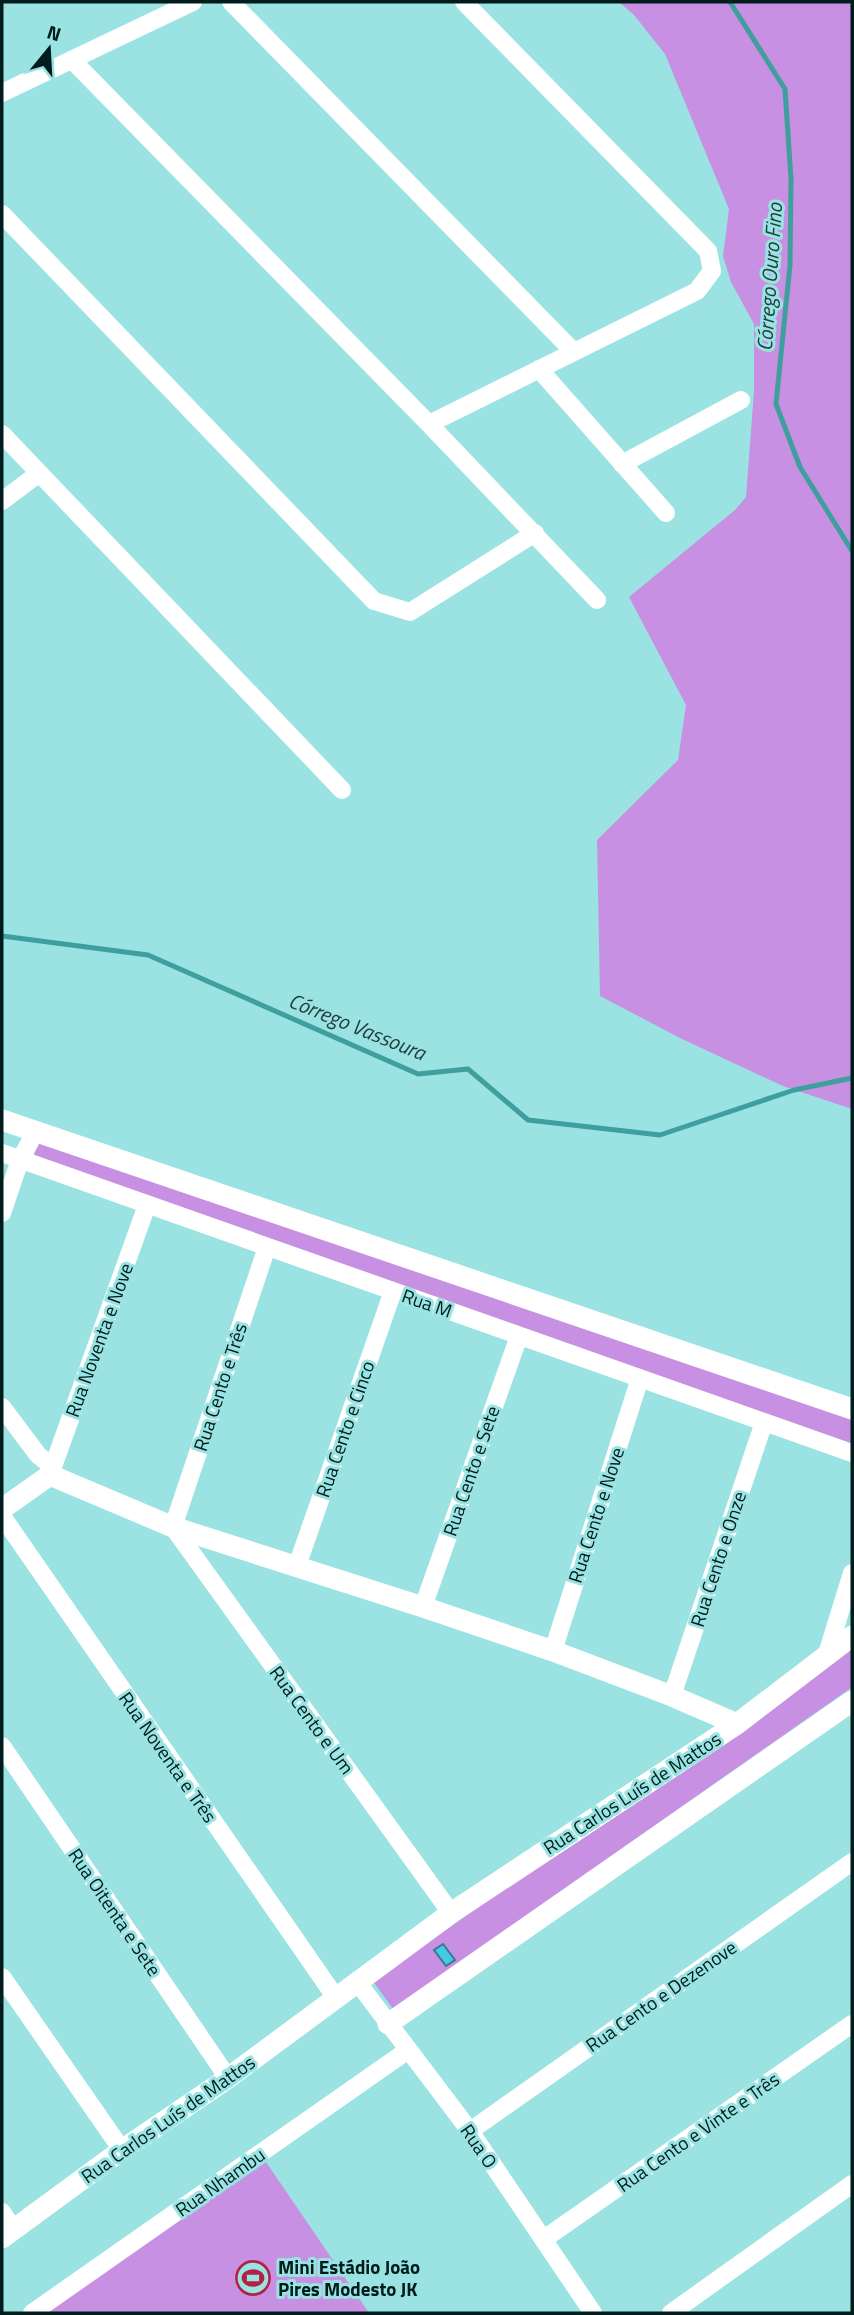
<svg xmlns="http://www.w3.org/2000/svg" width="854" height="2315" viewBox="0 0 854 2315" font-family="'Titillium Web',sans-serif">
<style>
.green{fill:#c890e2}
.lines{fill:none;stroke-linecap:round;stroke-linejoin:round}
.stream{stroke:#3e9f9e;stroke-width:5}
.building{fill:#45cae6;stroke:#357a89;stroke-width:2}
.minor{stroke:#fff;stroke-width:18}
.tertiary{stroke:#fff;stroke-width:21}
.labels{text-anchor:middle;stroke-width:6;stroke-linejoin:round;paint-order:stroke}
.street-label{font-size:19px;fill:#001c1c;stroke:#9ae3e2}
.poi-label{font-size:19px;font-weight:bold;fill:#001c1c;stroke:#9ae3e2;text-anchor:start}
.water-label{font-size:21px;font-style:italic;fill:#203e3e;stroke:#9ae3e2}
</style>
<rect width="100%" height="100%" fill="#9ae3e2"/>
<path class="green" d="M619,2H852V1109L783,1086L682,1039L600,996L597,840L678,760L686,705L629,597L735,510L746,497L754,391V324L731,282L723,256L729,209L665,54L634,15Z
M39,1140L852,1414V1448L32,1162Z
M852,1645V1687L393,2009L373,1981Z
M266,2162L369,2313H36Z"/>
<g class="lines">
<path class="stream" d="M730,2L785,89L791,179L790,265L776,404L800,467L852,551
M2,936L148,955L418,1074L468,1069L528,1120L660,1135L794,1090L852,1078"/>
</g>
<path class="building" d="M443,1944L455,1960L446,1966L434,1950Z"/>
<g class="lines">
<path class="minor" d="M231,2L574,352
M72,60L429,424L597,600
M2,93L193,2
M2,214L374,601L410,612L535,533
M539,369L666,513
M429,424L697,291L712,271L708,251L464,2
M2,434L342,790
M622,464L741,400
M2,501L38,474
M2,1153L852,1453
M2,1213L20,1160L36,1131
M267,1247L173,1527L451,1913
M2,1407L38,1455L53,1467
M50,1475L147,1205
M2,1516L336,1998
M297,1566L393,1291
M423,1607L519,1336
M553,1651L640,1378
M827,1654L852,1573
M672,1696L764,1422
M2,1746L228,2078
M2,1977L122,2150
M358,1983L470,2131L593,2313
M470,2131L852,1862
M2,2212L14,2230
M544,2239L852,2024
M32,2313L408,2050
M671,2313L852,2184"/>
<path class="tertiary" d="M2,1120L852,1409
M2,1509L50,1475L173,1527L423,1607L553,1651L672,1696L737,1724
M388,2024L852,1701
M2,2238L122,2150L228,2078L451,1913L737,1724L852,1636"/>
</g>
<defs>
<g id="stadium-ring" transform="scale(1.75)"><circle r="9.5" fill="#9ae3e2" stroke="#b42243" stroke-width="1.5"/><path d="M0-5a6.5 5 0 1 0 0 10a6.5 5 0 1 0 0-10ZM-3.5-1.8h7v3.6h-7Z" fill="#b42243"/></g>
</defs>
<g fill-rule="evenodd">
<use href="#stadium-ring" x="253" y="2278"/>
</g>
<g class="labels">
<g class="street-label">
<text transform="translate(427 1303) rotate(19)" y="7">Rua M</text>
<text transform="translate(99 1340) rotate(-70)" y="7">Rua Noventa e Nove</text>
<text transform="translate(220 1387) rotate(-72)" y="7">Rua Cento e Três</text>
<text transform="translate(345 1429) rotate(-71)" y="7">Rua Cento e Cinco</text>
<text transform="translate(471 1471) rotate(-71)" y="7">Rua Cento e Sete</text>
<text transform="translate(596 1515) rotate(-72)" y="7">Rua Cento e Nove</text>
<text transform="translate(718 1559) rotate(-72)" y="7">Rua Cento e Onze</text>
<text transform="translate(312 1720) rotate(54)" y="7">Rua Cento e Um</text>
<text transform="translate(168 1757) rotate(55)" y="7">Rua Noventa e Três</text>
<text transform="translate(632 1793) rotate(-33)" y="7">Rua Carlos Luís de Mattos</text>
<text transform="translate(115 1912) rotate(56)" y="7">Rua Oitenta e Sete</text>
<text transform="translate(661 1996) rotate(-35)" y="7">Rua Cento e Dezenove</text>
<text transform="translate(168 2119) rotate(-35)" y="7">Rua Carlos Luís de Mattos</text>
<text transform="translate(698 2132) rotate(-35)" y="7">Rua Cento e Vinte e Três</text>
<text transform="translate(479 2146) rotate(55)" y="7">Rua O</text>
<text transform="translate(220 2182) rotate(-35)" y="7">Rua Nhambu</text>
</g>
<g class="poi-label">
<text x="278" y="2274">Mini Estádio João<tspan x="278" dy="22">Pires Modesto JK</tspan></text>
</g>
<g class="water-label">
<text transform="translate(770 277) rotate(-86)" y="7">Córrego Ouro Fino</text>
<text transform="translate(357 1027) rotate(22)" y="7">Córrego Vassoura</text>
</g>
</g>
<rect width="854" height="2315" fill="none" stroke="#001c1c" stroke-width="7"/>
<g transform="translate(49 49) rotate(18)" stroke="#9ae3e2" stroke-width="5" paint-order="stroke">
<path d="M0-5L12 26L0 18L-12 26Z" fill="#001c1c"/>
<text y="-10" font-size="19" font-weight="bold" text-anchor="middle" fill="#001c1c">N</text>
</g>
</svg>
